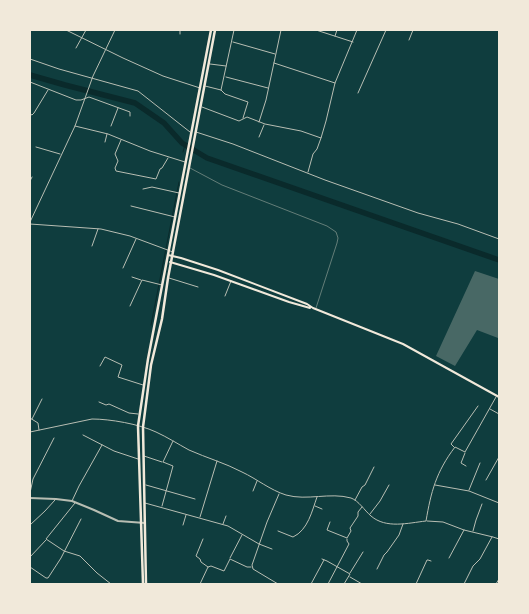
<svg xmlns="http://www.w3.org/2000/svg" width="529" height="614" viewBox="0 0 529 614" font-family="Overpass,sans-serif">
<style>
.lines{fill:none;stroke-linecap:round;stroke-linejoin:round}
.stream{stroke:#0a2a2b;stroke-width:1}
.river{stroke:#0a2a2b;stroke-width:5.5}
.building{fill:#486865}
.service{stroke:#b8beb3;stroke-width:0.5}
.minor{stroke:#b8beb3;stroke-width:1}
.tertiary{stroke:#b8beb3;stroke-width:2}
.secondary{stroke:#f1e9da;stroke-width:2}
.trunk{stroke:#f1e9da;stroke-width:2.5}
</style>
<rect width="100%" height="100%" fill="#0f3d3e"/>
<g class="lines">
<path class="stream" d="M183,152L185,145
M151,325L179,182"/>
<path class="river" d="M30,75L65,85L135,103L164,123L182,143L207,158L499,260"/>
</g>
<path class="building" d="M475,271L499,279V335L498,338L477,330L455,366L436,356Z"/>
<g class="lines">
<path class="service" d="M190,168L222,185L327,226L336,232L338,238L337,243L316,308"/>
<path class="minor" d="M66,30L123,58L163,76L200,88
M316,30L353,42
M180,34V30
M335,36L337,30
M409,40L413,30
M233,42L275,54
M76,48L86,30
M30,59L59,69L138,91L190,132
M274,63L335,83
M210,64L226,66
M226,77L268,88
M30,82L76,100H81L89,97L130,112V116
M205,86L221,90L225,94L248,102L243,118
M221,90L234,30
M358,93L386,30
M202,107L239,121L247,117L265,124L301,131L321,138L326,121L335,83L357,30
M30,114L32,115L34,113L48,90
M259,122L266,100L281,30
M75,126L108,134L150,151L185,162
M111,126L118,108
M196,132L233,144L325,180L418,213L458,224L499,239
M259,137L264,125
M121,140L115,154L118,161L115,168L116,171L156,179L160,169L162,168L168,158
M105,142L107,134
M36,147L60,154
M308,172L313,154L317,149L321,138
M30,181L32,177
M143,189L152,187L179,193
M131,206L175,217
M30,222L75,126L93,76L115,30
M30,224L101,229L130,236L173,252
M92,246L98,229
M123,268L136,239
M132,277L141,280
M169,278L198,287
M225,296L231,281
M130,306L142,280L162,285
M100,366L105,357L120,364L122,365L118,377L143,385
M99,402L106,405L109,404L129,413L138,414
M490,409L499,414
M30,418L38,423L39,430
M32,419L42,399
M30,432L92,419C110,419 139,424 156,432C167,437 178,444 189,450C207,458 225,463 242,472C257,479 270,490 286,495C307,501 330,492 351,498C359,501 364,510 371,516C386,529 408,523 426,521C431,492 436,472 455,447L465,452L496,397
M83,435L114,451L138,459
M454,447L451,444L478,406
M465,453L461,463L466,466
M144,456L162,462
M486,480L499,457
M146,485L195,499
M435,485L469,491L499,503
M469,490L480,463
M253,491L257,481
M30,493L33,479L54,438
M355,500L362,487L365,485L374,467
M72,501L79,486L102,445
M75,503L46,539L64,551L80,556L97,573L111,584
M145,503L228,526L259,544L272,549
M162,506L173,466L163,462L173,441
M315,506L322,509
M370,514L380,501L389,485
M200,517L217,461
M427,521L443,522L464,530L493,537L499,539
M330,522L327,530L347,538L351,531L350,528L358,516V512L362,507
M223,524L226,516
M30,525L45,511L55,500
M183,525L186,515
M278,531L293,537C308,530 312,511 317,497
M473,531L476,520L482,504
M203,539L196,556L200,559L201,562L208,567
M30,557L46,540
M230,558L242,535
M449,558L464,530
M322,559L327,561L350,574L344,584
M30,567L46,578H48L61,558L81,519
M377,569L384,555L387,552L399,535L403,524
M350,573L363,552
M350,577L362,584
M200,584L208,567L211,566L224,571L230,559L247,567H251
M239,584H242
M278,584L253,569L252,565L267,522L279,494
M311,584L324,560
M328,584L349,544L347,541V539
M416,584L427,560H428L431,561
M464,584L473,566L480,559L492,537
M496,584L499,579"/>
<path class="tertiary" d="M30,498L56,499L72,501L94,510L118,521L145,523"/>
<path class="secondary" d="M168,255L181,258L218,270L307,304L313,308L403,344L499,397
M170,262L214,275L289,302L310,308"/>
<path class="trunk" d="M143,584L138,426L148,359L211,30
M146,584L143,427L151,365L162,319L168,278L215,30"/>
</g>
<rect width="529" height="614" fill="none" stroke="#f1e9da" stroke-width="62"/>
</svg>
